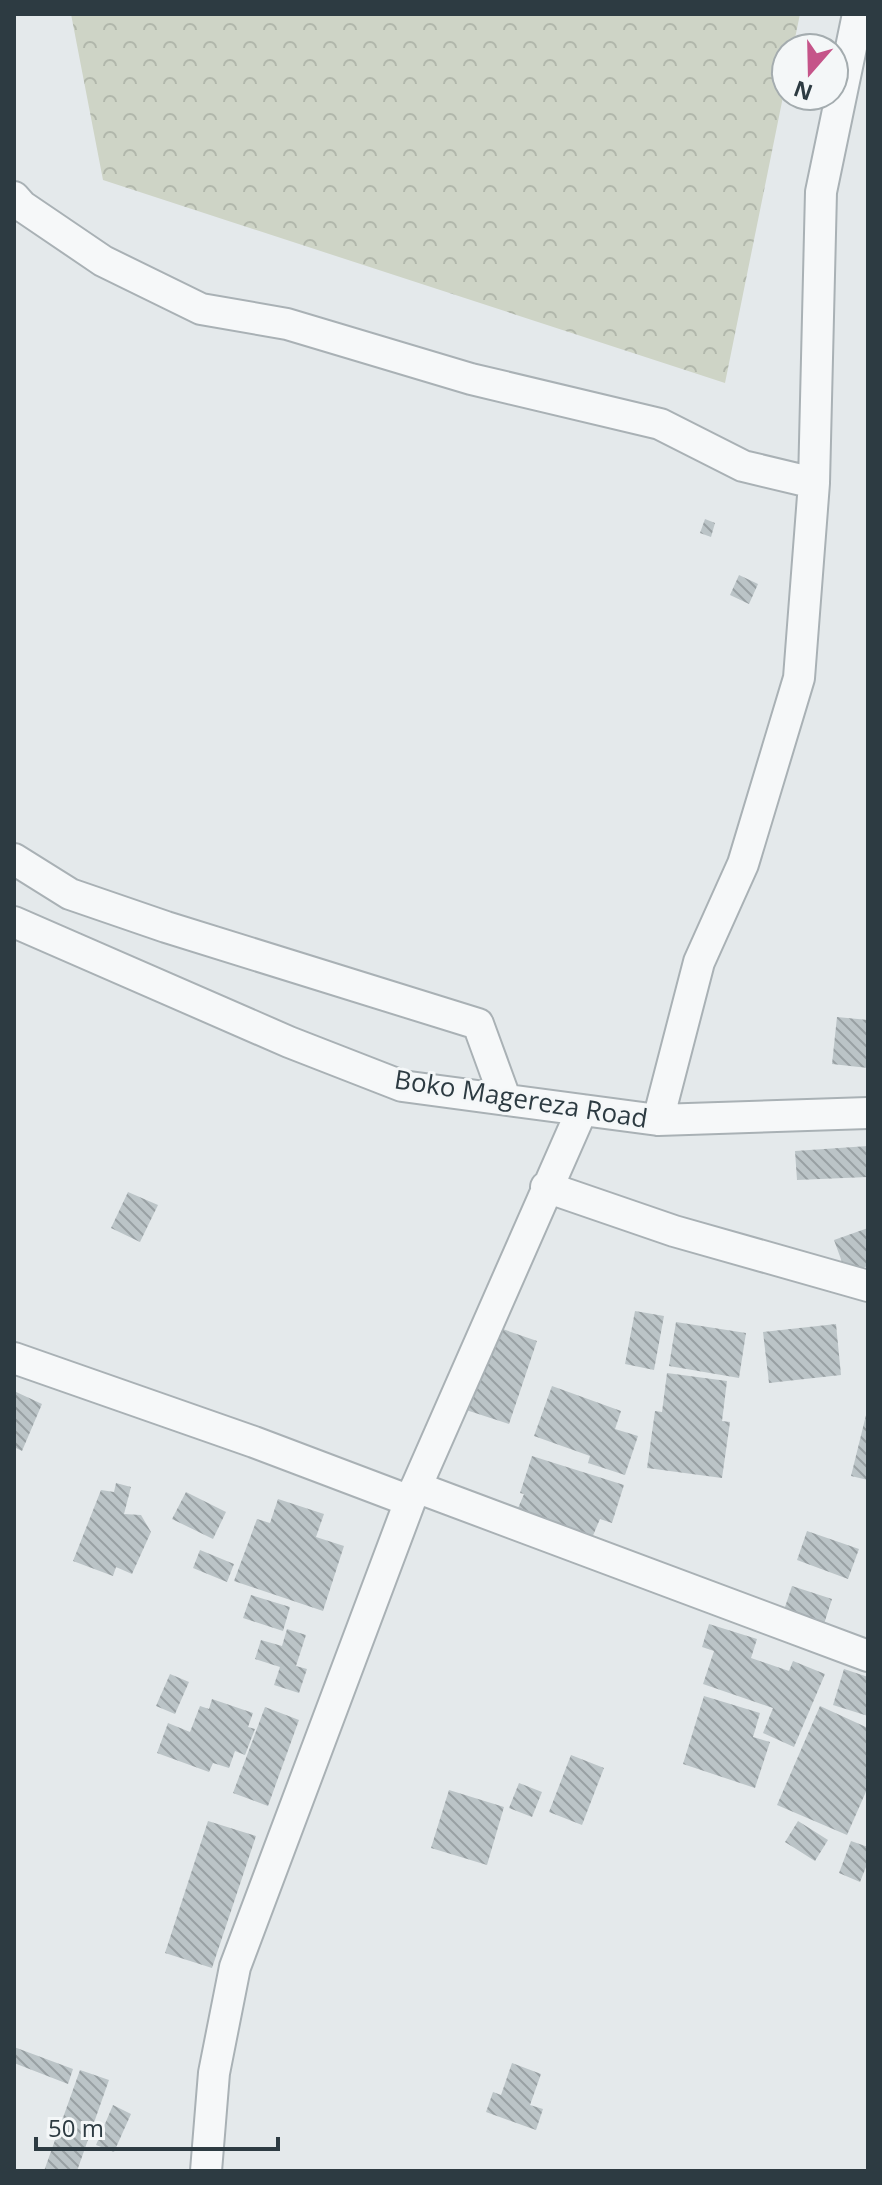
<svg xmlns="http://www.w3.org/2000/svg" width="882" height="2185" viewBox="0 0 882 2185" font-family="'Open Sans',sans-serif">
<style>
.forest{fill:url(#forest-crowns)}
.building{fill:url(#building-back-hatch)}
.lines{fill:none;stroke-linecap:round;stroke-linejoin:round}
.street-casing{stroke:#a9b1b5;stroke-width:34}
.street{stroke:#f6f8f9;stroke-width:30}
.labels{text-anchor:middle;stroke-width:6;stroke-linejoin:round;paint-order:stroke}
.street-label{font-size:26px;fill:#2d3b42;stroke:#f4f7f8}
</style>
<defs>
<pattern id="forest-crowns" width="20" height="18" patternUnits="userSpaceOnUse" patternTransform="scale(2)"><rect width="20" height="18" fill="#ced4c6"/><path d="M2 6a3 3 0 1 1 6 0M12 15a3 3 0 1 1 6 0" fill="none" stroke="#b1b7ab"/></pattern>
<pattern id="building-back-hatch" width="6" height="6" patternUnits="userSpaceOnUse" patternTransform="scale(2)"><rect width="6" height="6" fill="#bbc4c7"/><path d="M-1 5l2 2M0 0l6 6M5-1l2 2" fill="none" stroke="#98a0a3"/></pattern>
</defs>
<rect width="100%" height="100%" fill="#e4e9eb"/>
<path class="forest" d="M71,14H800L793,48H786V82L725,383L103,180Z"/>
<path class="building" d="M705,519L715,523L711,537L700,533Z
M739,575L758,584L749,604L730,595Z
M837,1017L868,1020V1068L832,1064Z
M868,1146V1177L797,1180L795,1151Z
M128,1192L158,1205L140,1242L111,1228Z
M868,1228V1266L846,1273L834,1240Z
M635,1311L664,1316L654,1370L625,1364Z
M676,1322L746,1333L739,1378L669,1366Z
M836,1324L841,1375L769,1383L763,1332Z
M491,1325L537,1341L509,1424L463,1409Z
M667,1373L727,1381L722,1421L730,1422L722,1478L647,1468L655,1411L662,1412Z
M552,1386L621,1411L615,1429L638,1436L625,1475L588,1463L590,1456L534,1436Z
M14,1391L42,1404L22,1451L14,1447Z
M867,1411H868V1480L851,1476Z
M532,1456L624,1485L612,1523L600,1519L589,1545L516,1513L524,1494L520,1493Z
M116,1483L131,1487L124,1514L141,1515L151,1532L132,1574L116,1567L113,1576L73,1561L101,1490L114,1492Z
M186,1492L226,1512L213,1539L172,1519Z
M278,1499L324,1514L316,1537L344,1546L323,1611L234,1581L257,1519L270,1523Z
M807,1531L859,1549L848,1579L797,1560Z
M200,1550L234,1564L227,1582L193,1568Z
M792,1586L832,1599L824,1624L784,1610Z
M251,1595L290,1607L283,1631L243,1618Z
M709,1624L757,1639L751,1658L789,1671L793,1661L825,1674L794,1747L763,1733L773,1708L703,1684L714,1651L702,1647Z
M287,1629L306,1635L296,1666L307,1669L299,1693L274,1685L280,1667L255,1659L261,1640L282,1646Z
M844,1669L868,1677V1716L833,1705Z
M170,1674L189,1682L175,1714L156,1706Z
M704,1696L760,1713L753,1737L770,1742L755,1788L683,1764Z
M212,1699L253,1713L248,1727L255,1729L245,1755L235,1751L229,1768L213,1763L209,1772L157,1753L168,1723L190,1732L200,1706L209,1709Z
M820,1706L868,1728V1787L847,1835L777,1805Z
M265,1707L299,1720L268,1806L233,1793Z
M571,1755L604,1768L582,1825L549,1812Z
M519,1783L542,1792L532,1817L509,1808Z
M449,1790L504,1807L487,1865L431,1848Z
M208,1821L256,1836L212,1968L165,1953Z
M798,1821L828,1840L815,1861L785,1842Z
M851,1841L868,1847V1862L860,1882L839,1873Z
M14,2047L73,2069L68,2084L14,2063Z
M512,2063L541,2074L530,2105L543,2109L536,2130L486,2112L493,2092L501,2095Z
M80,2070L109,2080L77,2171H44Z
M113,2105L131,2114L114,2152L96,2145Z"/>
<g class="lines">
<g class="street-casing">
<path id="street" d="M14,197L22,206L103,261L201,309L287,324L471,379L660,424L743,466L814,483
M14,859L70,894L166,927L478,1024L505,1098
M14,922L289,1042L402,1086L658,1120L868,1113
M658,1120L699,962L743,864L799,678L814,483L821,192L858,14
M546,1187L674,1231L868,1286
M14,1358L254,1442L410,1501
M416,1487L868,1656
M206,2171L214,2073L235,1967L410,1501L582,1110"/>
</g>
<use href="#street" class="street"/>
</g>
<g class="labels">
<g class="street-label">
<text transform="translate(521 1099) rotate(9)" y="9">Boko Magereza Road</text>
</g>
</g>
<rect width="882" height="2185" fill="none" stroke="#2d3b42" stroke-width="32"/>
<g transform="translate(810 72) rotate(200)"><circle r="38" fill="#f4f7f8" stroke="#a4acaf" stroke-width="2"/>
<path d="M0-6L14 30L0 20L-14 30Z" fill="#c55489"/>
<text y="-12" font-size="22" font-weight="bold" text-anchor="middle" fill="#2d3b42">N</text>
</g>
<path d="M36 2137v12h242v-12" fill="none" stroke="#2d3b42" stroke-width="4"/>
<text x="48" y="2137" font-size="24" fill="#2d3b42" stroke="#f4f7f8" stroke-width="6" paint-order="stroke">50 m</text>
</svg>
